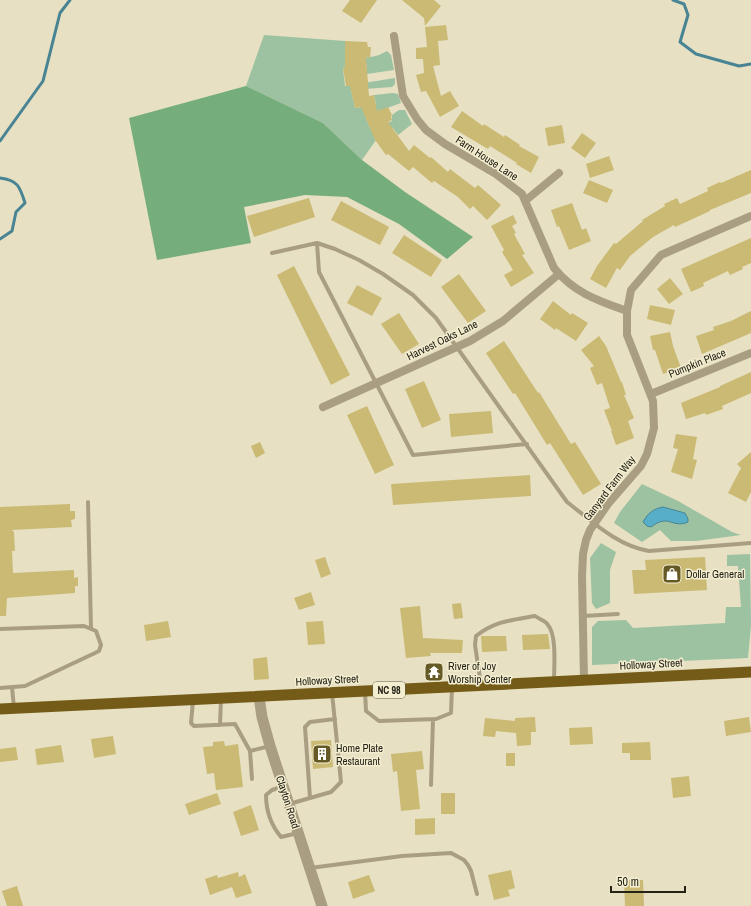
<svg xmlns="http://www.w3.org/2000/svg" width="751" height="906" viewBox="0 0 751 906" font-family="'Archivo Narrow',sans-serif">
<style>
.green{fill:#9dc2a1}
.forest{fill:#75ad7c}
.water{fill:#57aec9;stroke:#488494}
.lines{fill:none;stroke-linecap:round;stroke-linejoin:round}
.stream{stroke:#488494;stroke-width:3}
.building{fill:#caba74}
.service{stroke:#aa9e82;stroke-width:4}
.minor{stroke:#aa9e82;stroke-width:8}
.tertiary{stroke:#aa9e82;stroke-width:11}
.trunk{stroke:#745c18;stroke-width:11}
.labels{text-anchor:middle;stroke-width:3;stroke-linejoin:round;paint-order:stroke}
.shield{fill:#f4eed0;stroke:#625f4e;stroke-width:1}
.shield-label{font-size:10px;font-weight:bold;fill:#242217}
.street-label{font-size:11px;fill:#242217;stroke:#f4eed0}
.poi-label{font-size:11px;fill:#242217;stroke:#f4eed0;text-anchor:start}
</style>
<rect width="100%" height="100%" fill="#e7e0c3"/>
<path class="green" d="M264,35L345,41V57C362,57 372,60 387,51L391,55L394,70L367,74V65H360L343,68L345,86L395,78V84L392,87L351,90L355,108L376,105L374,95L393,93L398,94L401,103L365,116L371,130L392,121V115L399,110H405L412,124L398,135L392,127L376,140L362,160L323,123L246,86Z
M642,484L678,501L732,532L741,535L696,541H671L660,530L642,542L614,523L620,512Z
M601,543L616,552L610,570V603L596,609L592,603L590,558Z
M750,554L751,625L748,658L592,665V627L598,621L626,620L633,628L725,623L726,607H741L738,566H727V555Z"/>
<path class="forest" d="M246,86L323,123L362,160L405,192L473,237L447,259L399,224L347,197L305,195L244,207L251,243L157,260L129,118Z"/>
<path class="water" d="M663,507L685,513L688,519V522C672,529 669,513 651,527L647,526L643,522C648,513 653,509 663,507Z"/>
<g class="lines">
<path class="stream" d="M673,0L684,4L688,15L680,42L696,54L739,66L751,64
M0,141L43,81L60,13L70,0
M0,178C18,180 20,187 25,203L16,212L12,231L0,239"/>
</g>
<path class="building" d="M350,0H377L361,23L342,11Z
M402,0H434L441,6L425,26L424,18Z
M446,25L448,40L438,41L440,65L433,66L441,96L450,91L459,106L440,117L426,91L421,92L416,75L424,73L423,59H416V48L427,47L425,27Z
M345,41L367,42L368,47H371L370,58L366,57L369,96L374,95L377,111L388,107L392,115L391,116L392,120L388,122L409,151L414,145L430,158L431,157L448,172L450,169L475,188L478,185L501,205L487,220L473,206L470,209L458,197L434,181L432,183L413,167L409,171L388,154L386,155L375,140L361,107L355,108L350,86H346L343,68L345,67Z
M462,111L483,126L484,124L504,137L505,135L520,145L519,146L539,157L531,173L516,164L517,163L490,146L488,149L451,127Z
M562,125L565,143L548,146L545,128Z
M582,133L596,143L585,158L571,148Z
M609,156L614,170L590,178L586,164Z
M751,170V193L710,210V211L675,227L674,225L653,237L630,256L620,270L617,268L606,288L590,279L597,266L614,243L616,244L643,221L642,220L665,206L664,204L677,198L680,204L708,191L707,188L720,182L721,183Z
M589,180L613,190L607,203L583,193Z
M309,198L315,217L254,237L247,216Z
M341,201L389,227L380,245L331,220Z
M572,203L582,230L586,228L591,241L569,250L559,226L557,227L551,210Z
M513,215L517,223L512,226L516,233L514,234L525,254L522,255L534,273L511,287L504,275L513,270L502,252L504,250L491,226Z
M404,235L442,260L431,277L392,253Z
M751,238V263L742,267L743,269L730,275L728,271L703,283L704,286L691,292L681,269Z
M294,266L350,375L331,385L277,275Z
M459,274L486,311L468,323L441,287Z
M670,278L683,294L669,304L657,289Z
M357,285L382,298L372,316L347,303Z
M553,301L571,315L572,313L588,323L576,341L556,328L555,330L540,319Z
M650,305L675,310L671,325L647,319Z
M751,311V333L702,354L696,336L714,330L713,327L731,321Z
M399,313L419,344L402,354L381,324Z
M670,332L673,346L681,368L663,374L655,350H653L650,336Z
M599,336L606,346L621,382H622L626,395H624L634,418L628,421L634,438L616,445L611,431H612L604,410L610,408L602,383L597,385L590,368L594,366L581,350Z
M504,341L538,393L539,392L571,444L575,442L601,484L583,495L550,443L547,445L515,393L513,394L486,353Z
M751,372V393L722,406L723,409L706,415L705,413L686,419L681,403L720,387V386Z
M424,381L441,420L422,428L405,389Z
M367,406L394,465L375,474L347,415Z
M491,411L493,433L451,437L449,414Z
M676,434L697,437L693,459L697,460L692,479L671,472L678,449L673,448Z
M260,442L265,453L256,458L251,446Z
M751,452V492L746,502L728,493L741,468L737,464Z
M530,475L531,496L393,505L391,484Z
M70,504V511H75V519L71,520L72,527L12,530L14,532L15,551H12L13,573L74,570V578L78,577V586H75V593L7,598L6,616H0V507Z
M325,557L331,574L321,578L315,560Z
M705,557L707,590L634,594L632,570H646L645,560Z
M311,592L315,605L299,610L294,598Z
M461,603L463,618L454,619L452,604Z
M420,606L423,638L463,640L462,653H430L431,656L406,658L400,608Z
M168,621L171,637L146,641L144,625Z
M323,621L325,644L308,645L306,622Z
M548,634L550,649L523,650L522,635Z
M481,636H506L507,651L482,652Z
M267,657L269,679L254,680L253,659Z
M535,717L536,732H531V745L517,746L516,733L496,731L495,737L483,736L485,718L515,721V718Z
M749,717L751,732L726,736L724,721Z
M592,727L593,744L570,745L569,728Z
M113,736L116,754L94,758L91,739Z
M331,740L333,767L313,769L311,741Z
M224,741L225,746L238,744L243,787L216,790L214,773L207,774L203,747L213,746V742Z
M650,742L651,760H630V753H622V743Z
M61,745L64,762L37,765L35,749Z
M16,747L18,760L0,762V749Z
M422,751L424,769L416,770L420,809L401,811L397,771L393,772L391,754Z
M506,753H515V766H506Z
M689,776L691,796L673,798L671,778Z
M217,793L221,804L189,815L185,804Z
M441,793H455V814H441Z
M251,805L259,830L241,836L233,812Z
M435,818V834L415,835V819Z
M511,870L515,888L508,890L510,896L494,900L488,875Z
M238,872L239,877L245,874L252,893L236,898L232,887L210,895L205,879L217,875L218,878Z
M369,875L375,891L353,899L348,882Z
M624,880H643L644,906H625Z
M17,886L23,906H7L2,891Z"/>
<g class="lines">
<path class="service" d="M317,243L319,272L413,455L527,444
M272,253L317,243L335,249L359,260L383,274L413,295L436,318L567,502C592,521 617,546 649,551L751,543
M88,502L91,628
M583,616L618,614
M0,629L84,626L96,631L101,645L99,651L95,653L25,686L0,688
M481,685L475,645L476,636C495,621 512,620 535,616C539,619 546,621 548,625C557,635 554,668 554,681
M12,687L14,708
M365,691L366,711L379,721L436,719L451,713L452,687
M193,701L191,723L194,726L235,724L250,751
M220,725L221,699
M252,779L250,751L270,746
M431,785L433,719
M281,787L272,790L266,795C266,810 271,825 281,837L298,833
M310,798L305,727L310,722L335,719
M289,804L331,792L341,782L332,693
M310,868L402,856L451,853L464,860L468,865L471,871L477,894"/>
<path class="minor" d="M394,36L403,96L417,119L426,130L445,144L496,174L522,194L554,268C574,293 599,301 627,311
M525,201L559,173
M651,394L751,353
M323,407L470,341L503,321L559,274
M584,680L582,576L583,554L586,540L590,530L608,504L641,466L647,454L654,428L653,401L627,335V311L631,290L661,255L751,216"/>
<path class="tertiary" d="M259,697L262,717L270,746L322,906"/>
<path class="trunk" d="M0,709L751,672"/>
</g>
<defs>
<g id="shop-square" transform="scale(1)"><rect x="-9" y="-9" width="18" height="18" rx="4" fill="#655926" stroke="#f4eed0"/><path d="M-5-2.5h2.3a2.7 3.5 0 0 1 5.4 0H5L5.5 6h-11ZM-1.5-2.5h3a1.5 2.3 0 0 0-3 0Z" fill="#fff"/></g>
<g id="temple-square" transform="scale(1)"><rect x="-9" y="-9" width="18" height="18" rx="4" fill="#655926" stroke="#f4eed0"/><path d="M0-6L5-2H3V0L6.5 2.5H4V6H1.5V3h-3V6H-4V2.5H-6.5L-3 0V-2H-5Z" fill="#fff"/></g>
<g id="building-square" transform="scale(1)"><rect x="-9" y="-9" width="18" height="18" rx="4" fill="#655926" stroke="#f4eed0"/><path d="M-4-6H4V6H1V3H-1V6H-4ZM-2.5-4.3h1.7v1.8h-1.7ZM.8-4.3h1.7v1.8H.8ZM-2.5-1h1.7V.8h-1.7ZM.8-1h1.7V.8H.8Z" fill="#fff"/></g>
</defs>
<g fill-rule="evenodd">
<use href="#shop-square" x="672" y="574"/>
<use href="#temple-square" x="434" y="672"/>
<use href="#building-square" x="322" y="754"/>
</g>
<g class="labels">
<rect class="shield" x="373" y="682" width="32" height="16" rx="3"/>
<g class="shield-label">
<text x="389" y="694">NC 98</text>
</g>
<g class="street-label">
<text transform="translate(487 158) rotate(33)" y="4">Farm House Lane</text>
<text transform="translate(442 340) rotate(-26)" y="4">Harvest Oaks Lane</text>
<text transform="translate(697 363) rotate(-22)" y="4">Pumpkin Place</text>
<text transform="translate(609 488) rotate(-53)" y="4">Ganyard Farm Way</text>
<text transform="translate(651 664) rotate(-3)" y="4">Holloway Street</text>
<text transform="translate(327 680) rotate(-3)" y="4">Holloway Street</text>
<text transform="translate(288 802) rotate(72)" y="4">Clayton Road</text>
</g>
<g class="poi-label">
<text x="686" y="578">Dollar General</text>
<text x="448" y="670">River of Joy<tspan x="448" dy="13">Worship Center</tspan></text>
<text x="336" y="752">Home Plate<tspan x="336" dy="13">Restaurant</tspan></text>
</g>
</g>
<path d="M611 886v6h74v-6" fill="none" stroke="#242217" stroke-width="2"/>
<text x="617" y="886" font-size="12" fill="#242217" stroke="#f4eed0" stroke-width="3" paint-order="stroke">50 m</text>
</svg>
